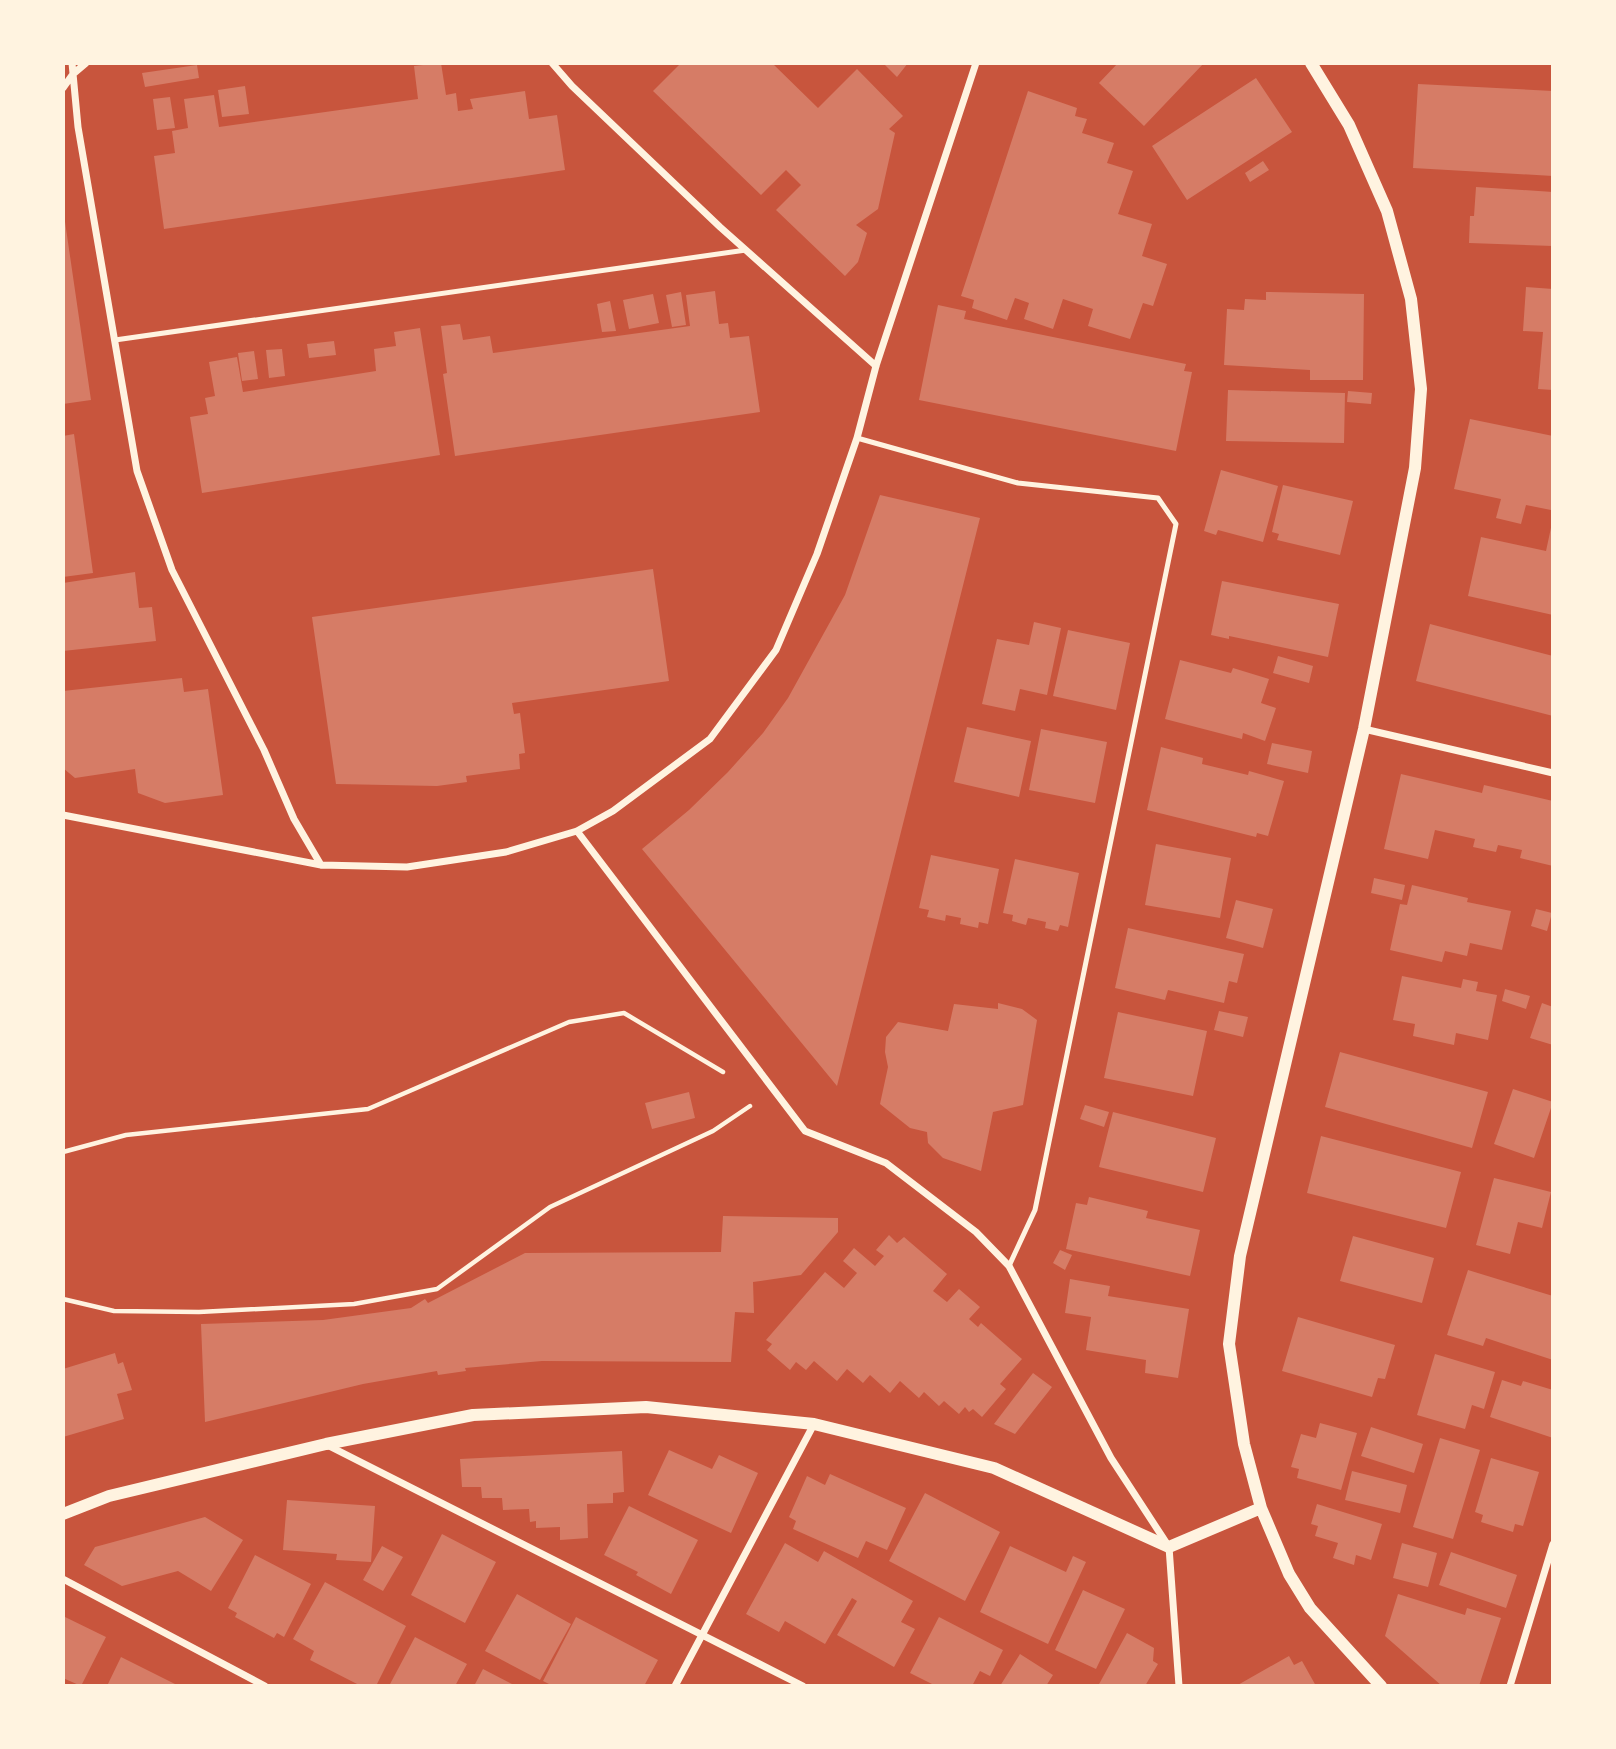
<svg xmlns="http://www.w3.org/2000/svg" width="1616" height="1749" viewBox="0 0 1616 1749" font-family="'IBM Plex Sans',sans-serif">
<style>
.building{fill:#d67c66}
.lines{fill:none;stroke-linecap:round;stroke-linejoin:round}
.path{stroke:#fff3e0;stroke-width:4.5}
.service{stroke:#fff3e0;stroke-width:5}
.minor{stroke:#fff3e0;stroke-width:7}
.tertiary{stroke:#fff3e0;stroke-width:12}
</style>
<rect width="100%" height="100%" fill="#c8553d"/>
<path class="building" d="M441,63L446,95L456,93L458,111L473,109L470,99L525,91L529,119L557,115L565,170L164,229L154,156L175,153L172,131L188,128L184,99L214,95L219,127L418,99L414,66Z
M681,63H772L818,108L857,69L903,116L889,129L895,133L878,209L856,225L867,233L858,262L845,276L776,210L801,185L786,170L761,195L653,91Z
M883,63H908L897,77Z
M1118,63H1204L1144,126L1099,83Z
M197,65L199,78L145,87L142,73Z
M1256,78L1292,132L1187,200L1152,146Z
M1418,84L1553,91V176L1413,168Z
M245,86L249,114L222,117L218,90Z
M1028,91L1077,108L1075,116L1087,119L1082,133L1114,143L1107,163L1133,171L1118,214L1152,224L1142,256L1167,264L1153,306L1143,303L1130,339L1088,326L1093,309L1063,299L1053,329L1024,319L1029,303L1015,298L1007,320L972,308L974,300L961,296Z
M170,97L175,128L157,130L153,99Z
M1263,161L1269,170L1250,182L1245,173Z
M1476,187L1553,192V246L1469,243L1470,216H1474Z
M63,208L91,400L63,404Z
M1526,287L1553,289V390L1538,389L1543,332L1523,331Z
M715,291L719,324L728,323L730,338L749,336L760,412L455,456L443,374L447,373L441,326L460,324L463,340L490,336L493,353L690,326L686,295Z
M681,292L686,325L672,327L666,295Z
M1266,292L1364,294L1363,380H1310V370L1224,365L1227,309L1244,310L1245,299L1266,300Z
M653,294L659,323L629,329L623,300Z
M610,301L616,331L602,332L597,304Z
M938,305L966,311L964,319L1186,364L1184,371L1192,372L1176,451L919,400Z
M420,328L440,455L202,493L190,417L208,414L205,398L215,396L209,362L237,357L243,392L376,371L374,349L396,346L394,332Z
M334,341L336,355L309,358L307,344Z
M282,349L285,376L269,378L266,350Z
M254,351L258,379L242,381L238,353Z
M1228,390L1345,393L1344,443L1226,441Z
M1348,391L1372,393L1371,404L1347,402Z
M1470,419L1553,436L1551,510L1526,505L1521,524L1496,518L1501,499L1454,489Z
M74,434L93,573L63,577V436Z
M1221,470L1278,486L1263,542L1218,530L1216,535L1204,531Z
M1283,485L1353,501L1340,555L1277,540L1279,534L1272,532Z
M880,495L980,518L837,1086L642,849L689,810L728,772L763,733L788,698L845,595Z
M1552,523L1553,615L1468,596L1481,537L1546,551Z
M653,569L669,681L512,703L514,714L520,713L525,753L519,754L520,769L466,776L467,782L437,786L336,784L312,617Z
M135,572L139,608L152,607L156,641L63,651V583Z
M1222,581L1339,604L1328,657L1229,636V639L1211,635Z
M1034,622L1061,628L1047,695L1020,689L1015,711L982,704L997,639L1029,645Z
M1430,624L1553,656V716L1416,681Z
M1068,630L1130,643L1116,710L1053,696Z
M1278,656L1313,666L1309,683L1273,673Z
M1180,660L1231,673L1233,668L1269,679L1261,703L1276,708L1265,741L1243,733L1242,739L1165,719Z
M182,678L184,692L208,689L223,795L165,803L138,793L135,769L75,778L63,768V691Z
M967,727L1031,741L1019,797L954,782Z
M1041,729L1107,742L1095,803L1029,790Z
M1272,743L1312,751L1308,773L1267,764Z
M1161,747L1203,758L1202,764L1248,775L1249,771L1284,781L1268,836L1257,833L1256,837L1147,810Z
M1401,774L1482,793L1484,785L1553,801V866L1520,858L1522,850L1498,845L1496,852L1473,847L1475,839L1435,830L1428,859L1384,849Z
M1156,844L1231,858L1220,918L1145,905Z
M931,855L999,869L988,924L979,922L978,928L960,924L961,918L946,915L945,921L927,917L929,910L919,908Z
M1015,859L1079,873L1068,927L1060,925L1058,931L1045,928L1046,922L1028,918L1026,925L1012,921L1013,915L1003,913Z
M1374,878L1405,885L1402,900L1371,893Z
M1412,885L1468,898L1467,902L1511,911L1502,950L1470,943L1467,956L1445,951L1442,962L1390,950L1400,904L1407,905Z
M1236,900L1273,909L1263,948L1226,938Z
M1536,909L1552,913L1547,931L1531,926Z
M1128,928L1244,954L1237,983L1229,981L1224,1003L1168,990L1165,1000L1115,988Z
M1402,976L1461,988L1463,979L1478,982L1476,991L1497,995L1488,1040L1456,1033L1454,1045L1413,1036L1415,1024L1393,1020Z
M1505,989L1530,996L1526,1009L1502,1001Z
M998,1003L1022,1009L1037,1020L1023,1105L993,1112L981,1171L943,1158L928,1143L927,1132L910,1128L880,1104L888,1067L885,1052L886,1037L898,1022L948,1031L954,1004L998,1009Z
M1542,1003L1553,1007V1045L1530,1038Z
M1219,1011L1248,1017L1243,1037L1214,1030Z
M1118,1012L1207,1031L1193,1096L1104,1078Z
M1340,1052L1488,1092L1472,1148L1325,1107Z
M1513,1089L1553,1102L1534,1158L1494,1144Z
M689,1092L695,1118L652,1129L645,1103Z
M1085,1105L1109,1112L1104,1127L1080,1119Z
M1113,1112L1216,1138L1203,1192L1099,1167Z
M1321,1136L1461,1172L1446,1228L1307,1193Z
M1494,1178L1551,1192L1542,1228L1518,1222L1510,1254L1476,1245Z
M1089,1197L1148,1211L1146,1218L1200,1230L1190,1276L1066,1249L1076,1203L1087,1205Z
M723,1216L838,1218V1232L801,1275L753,1282L754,1313L735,1312L731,1362L542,1361L465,1368L466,1371L438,1375L437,1371L363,1384L205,1422L201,1324L323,1320L411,1308L425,1299L428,1303L525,1253L721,1252Z
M889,1235L897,1243L904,1237L947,1274L933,1291L947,1302L959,1289L980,1307L969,1319L978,1327L981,1323L1022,1359L1000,1384L1006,1389L982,1417L973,1409L969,1412L965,1407L959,1414L944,1401L939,1406L924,1392L919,1398L900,1381L890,1393L870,1375L863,1383L847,1369L837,1381L814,1361L806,1370L796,1362L790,1370L767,1350L772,1344L766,1340L825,1272L844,1288L857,1273L843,1261L854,1248L875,1266L884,1256L876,1250Z
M1353,1236L1434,1258L1422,1303L1340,1281Z
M1060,1250L1072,1255L1065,1270L1053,1263Z
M1468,1270L1553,1296V1360L1486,1338L1483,1346L1447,1335Z
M1070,1279L1110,1286L1108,1296L1189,1309L1178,1378L1145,1373L1146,1360L1086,1350L1091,1317L1065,1313Z
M1298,1317L1395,1345L1385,1379L1378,1378L1372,1397L1282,1371Z
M115,1353L118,1364L123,1362L132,1390L117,1394L124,1419L63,1437V1369Z
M1435,1354L1495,1372L1484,1409L1472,1405L1465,1429L1417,1415Z
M1033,1373L1052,1387L1015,1434L994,1424Z
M1502,1380L1521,1386L1523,1381L1553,1390V1438L1490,1417Z
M1320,1423L1357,1433L1341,1490L1297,1478L1299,1469L1291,1467L1301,1434L1316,1438Z
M1371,1427L1423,1444L1414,1473L1361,1456Z
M1440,1438L1480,1450L1453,1539L1413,1527Z
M669,1450L712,1469L719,1455L758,1473L731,1533L648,1495Z
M622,1451L624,1492L613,1493V1503L587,1504L588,1538L560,1540V1527L536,1528V1521L530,1522L529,1509L503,1510L502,1498H482L481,1487H462L460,1459Z
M1491,1458L1539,1472L1523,1526L1515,1524L1513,1532L1481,1522L1483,1515L1475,1512Z
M1352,1471L1407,1485L1400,1513L1345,1500Z
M830,1474L906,1508L887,1550L866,1541L858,1558L793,1529L796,1521L789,1517L807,1476L825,1485Z
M925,1493L1000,1532L965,1601L889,1561Z
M287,1500L375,1506L371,1562L336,1560L337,1554L283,1550Z
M1317,1504L1382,1524L1371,1560L1356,1555L1354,1565L1333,1558L1338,1543L1315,1536L1318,1526L1311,1524Z
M629,1506L698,1540L671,1594L636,1575L638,1572L604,1555Z
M205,1517L243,1540L211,1591L178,1571L122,1586L84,1565L95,1547Z
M442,1534L496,1562L465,1623L411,1595Z
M785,1543L818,1562L824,1551L913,1601L901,1622L915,1629L894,1667L837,1635L857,1601L852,1598L825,1644L785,1621L779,1632L746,1614Z
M1402,1543L1437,1553L1428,1587L1393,1578Z
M382,1546L403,1557L383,1591L363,1580Z
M1010,1546L1066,1572L1073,1556L1086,1562L1048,1644L980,1612Z
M1451,1552L1517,1575L1506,1608L1439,1585Z
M255,1555L311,1584L284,1637L277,1633L274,1638L235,1617L237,1613L228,1608Z
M325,1582L406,1626L376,1686H361L310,1660L314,1651L293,1639Z
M1083,1590L1125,1609L1096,1669L1055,1650Z
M517,1594L571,1624L540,1680L485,1651Z
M1398,1594L1465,1615L1467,1608L1501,1618L1479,1686H1442L1385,1636Z
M63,1616L106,1637L81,1686L63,1678Z
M576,1617L658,1660L644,1686H553L543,1681Z
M939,1617L1003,1650L990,1676L980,1671L972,1686H936L910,1673Z
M1127,1633L1154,1648L1153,1661L1158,1664L1145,1686H1098Z
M415,1637L467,1664L455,1686H389Z
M1020,1654L1053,1675L1046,1686H1000Z
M1289,1656L1294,1665L1302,1661L1316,1686H1236Z
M121,1657L179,1686H107Z
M483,1669L516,1686H474Z"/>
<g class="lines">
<path class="path" d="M63,1152L126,1135L368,1109L569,1022L624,1013L723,1072
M63,1299L114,1311L199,1312L354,1304L437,1289L550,1207L713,1131L750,1106"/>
<path class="service" d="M115,340L746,250
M857,438L1018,483L1158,498L1176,524L1035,1210L1009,1266"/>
<path class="minor" d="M72,63L78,127L137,471L172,570L264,750L294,819L321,865
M552,63L572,86L720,227L876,366
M63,88L73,74L86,63
M1364,729L1553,773
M63,815L321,865L407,867L506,852L577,831L613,811L710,739L776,650L817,554L857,438L876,366L976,63
M577,831L805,1131L886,1163L976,1232L1009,1266L1111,1458L1169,1547L1179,1686
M329,1446L803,1686
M63,1579L265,1686
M675,1686L814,1424
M1510,1686L1553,1544"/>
<path class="tertiary" d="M1311,63L1349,125L1387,211L1411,299L1421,389L1415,468L1364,729L1240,1256L1229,1344L1244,1444L1261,1508L1289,1574L1310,1608L1381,1686
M63,1514L109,1496L326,1444L473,1415L646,1407L814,1424L994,1468L1169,1547L1261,1508"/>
</g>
<rect width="1616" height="1749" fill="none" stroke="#fff3e0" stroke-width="130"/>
</svg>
